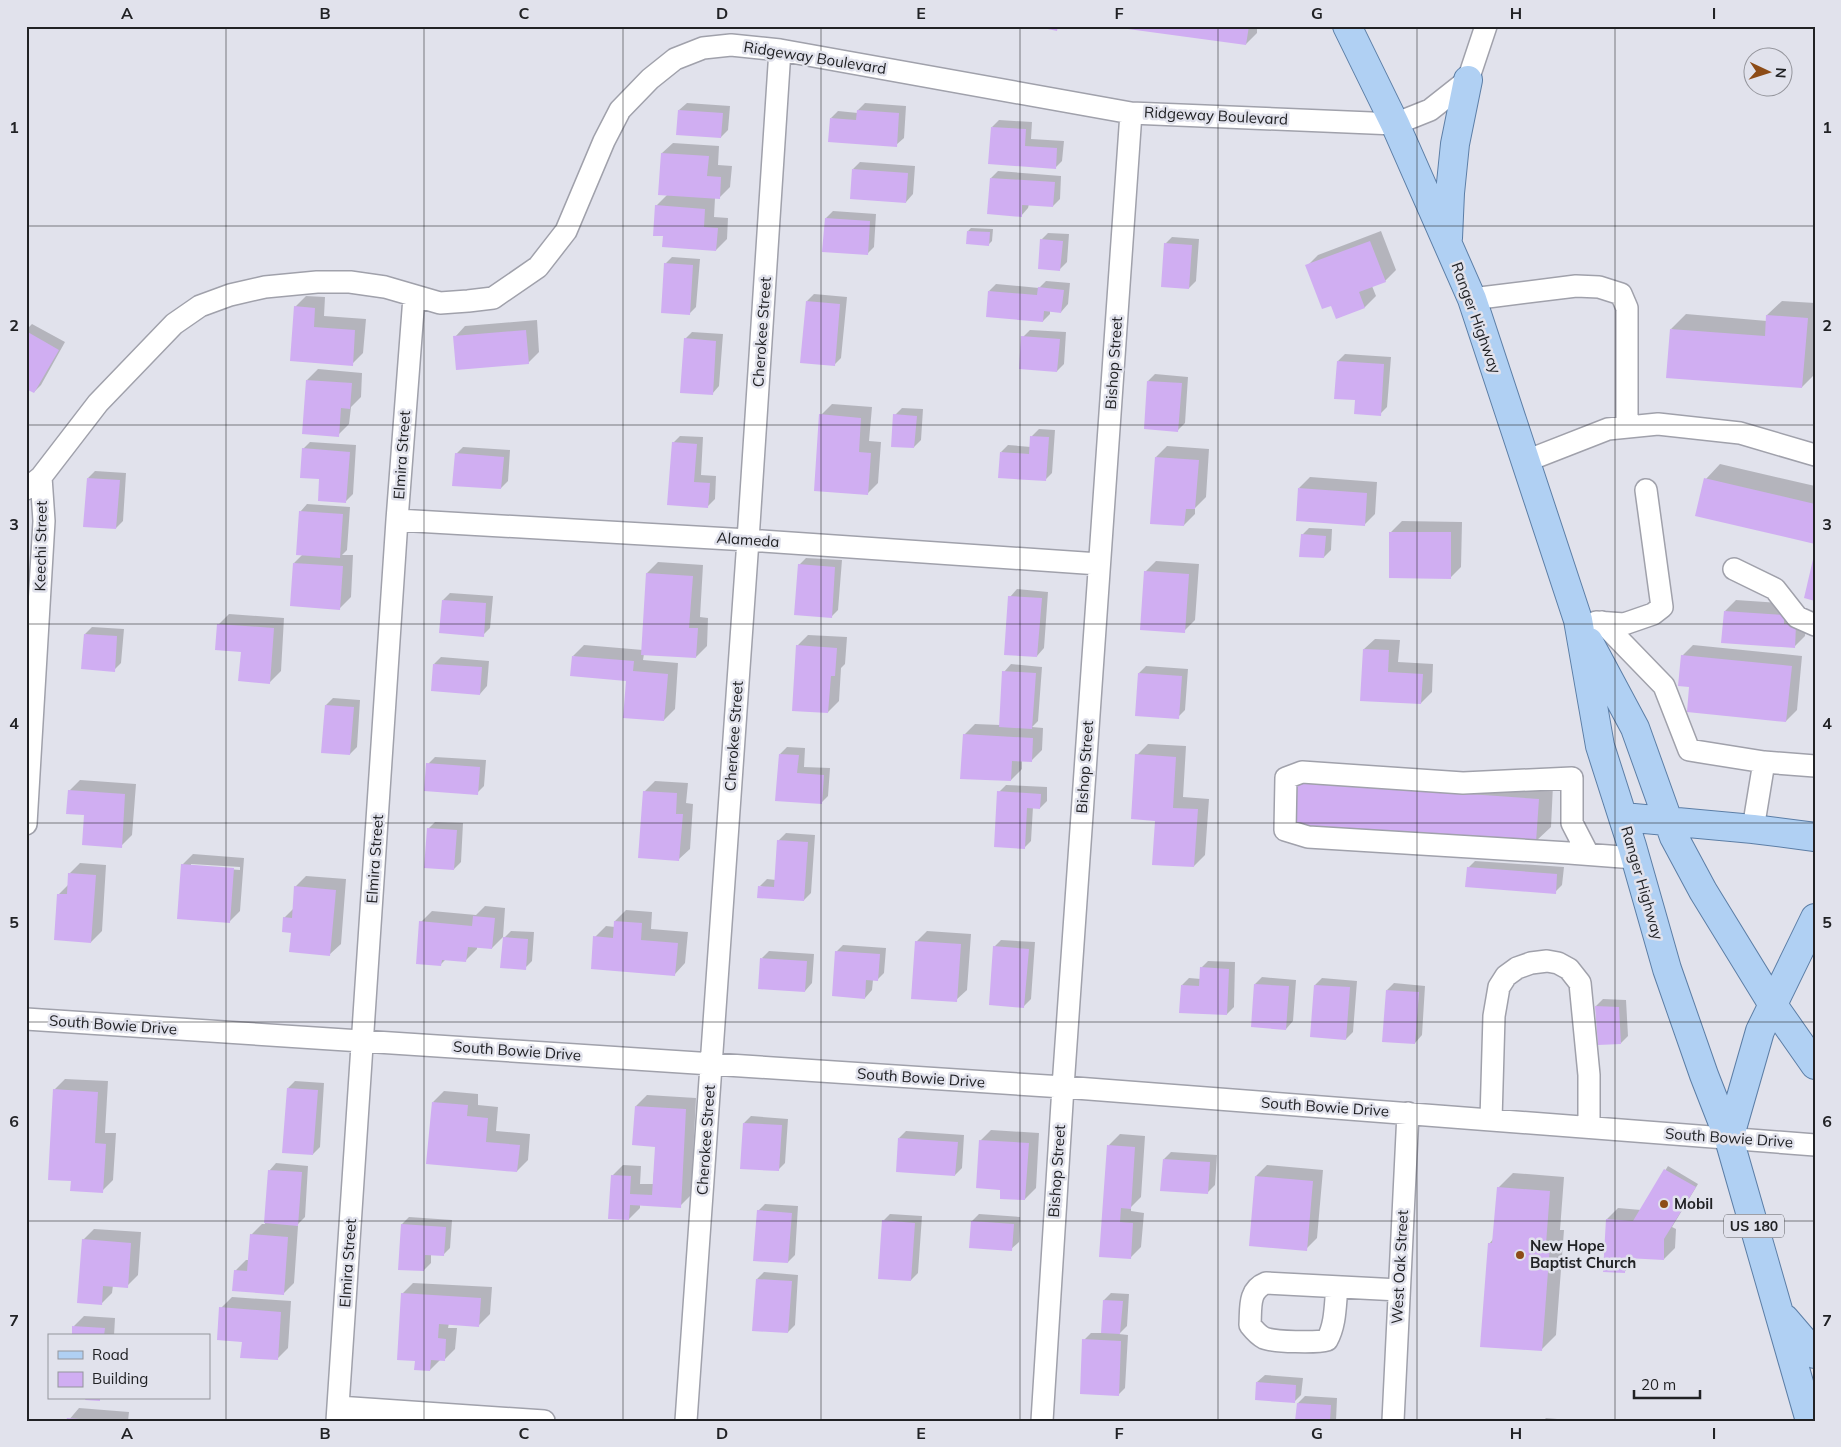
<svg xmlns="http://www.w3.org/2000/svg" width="1841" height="1447" viewBox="0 0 1841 1447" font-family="Mulish,sans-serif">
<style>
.shadow{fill:#0003;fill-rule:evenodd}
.building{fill:#d0aef2}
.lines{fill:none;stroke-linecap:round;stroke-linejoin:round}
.minor-casing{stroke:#a0a1ab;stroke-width:24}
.major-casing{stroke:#5c7ea6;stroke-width:30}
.minor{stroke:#fff;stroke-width:21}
.major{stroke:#b0d0f3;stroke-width:28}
.grid{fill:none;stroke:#212225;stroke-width:1;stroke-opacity:0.55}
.poi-dot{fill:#8d4c17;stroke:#e1e2ec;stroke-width:2}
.labels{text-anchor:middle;stroke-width:5;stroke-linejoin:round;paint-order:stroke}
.shield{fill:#e1e2ec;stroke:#5b5c61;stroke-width:1}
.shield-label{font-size:14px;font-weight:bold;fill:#212225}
.street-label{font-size:15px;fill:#212225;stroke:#e1e2ec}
.poi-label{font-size:15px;font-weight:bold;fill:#212225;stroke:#e1e2ec;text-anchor:start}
.neatline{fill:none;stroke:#212225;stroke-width:2}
.grid-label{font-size:16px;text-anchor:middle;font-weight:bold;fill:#212225}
</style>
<rect width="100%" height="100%" fill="#e1e2ec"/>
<path class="shadow" d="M1129,26H1257V33L1246,44Z
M687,103L730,106L728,130L721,137L679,110Z
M865,103L906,106L904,138L896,145L831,118L838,111L858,113V110Z
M999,120L1032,122L1031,139L1064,141L1062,161L1055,168L992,127Z
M673,143L719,146L718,165L732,166L730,187L719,198H715L714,217L728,218L727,239L716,250L664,235L656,206L668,194L662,153Z
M860,162L915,166L913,194L906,202L853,169Z
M998,171L1061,176L1060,199L1053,206L1029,204L1028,208L1021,216L991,178Z
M833,211L876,214L874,247L867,254L826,218Z
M971,228L993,229L992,241L989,244L968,231Z
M1381,231L1396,270L1385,281L1372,286L1376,296L1365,307L1337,318L1332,304L1307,266L1318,255Z
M1048,233L1069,234L1067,262L1060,269L1041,240Z
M1172,237L1199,239L1196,281L1189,288L1165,244Z
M672,257L700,259L696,307L689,314L665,264Z
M1046,281L1070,283L1068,304L1061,312L1050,311V314L1043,321L989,291L996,284L1039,288Z
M814,294L847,297L841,358L834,365L807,301Z
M306,296L325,297L324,316L366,319L363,353L352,364L291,360L295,307Z
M1782,301L1815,303V374L1802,387L1671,329L1686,314L1767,321V315Z
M537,320L539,352L528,363L455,337L465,326Z
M32,324L65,342L41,385L34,392L26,387V330Z
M1030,330L1066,332L1064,364L1057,371L1023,337Z
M692,332L723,334L719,386L712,394L685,339Z
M1345,354L1391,357L1387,407L1380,414L1338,361Z
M318,369L362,373L361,397L351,407L349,424L338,435L307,380Z
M1155,374L1188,377L1185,423L1178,430L1148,381Z
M832,404L872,407L869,441L881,442L878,483L867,494L821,415Z
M902,408L923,409L921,440L914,447L895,415Z
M1039,429L1055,430L1052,473L1045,480L1001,452L1008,445L1031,447L1032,436Z
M680,436L703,437L701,475L716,476L715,499L708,506L669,504L673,443Z
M310,442L356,445L353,494L346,501L321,478L303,449Z
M1167,446L1209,449L1206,497L1195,508V514L1184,525L1156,457Z
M463,447L510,450L508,481L501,488L456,454Z
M1720,464L1815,486V543L1706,479Z
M95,471L126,473L123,521L116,528L88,478Z
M1310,477L1377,482L1375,514L1364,525L1299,488Z
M307,504L350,507L347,550L342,555H353L351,597L340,608L294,563L303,554L300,512Z
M1402,521L1462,522L1461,567L1450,578L1391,532Z
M1309,528L1332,529L1331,550L1324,557L1302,535Z
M806,558L842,560L838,610L831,617L799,565Z
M1156,561L1199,564L1195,620L1184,631L1145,572Z
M658,562L703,565L700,617L708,618L707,646L696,657L644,654L643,660L678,663L675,709L664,720L627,679L573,656L584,645L643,650L647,573Z
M1017,589L1048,592L1044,648L1037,656L1010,597Z
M450,593L493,596L490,628L483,635L443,600Z
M1736,600L1795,604L1807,615L1805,636L1794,647L1725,611Z
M229,614L284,618L281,671L270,682L218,625Z
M92,627L124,629L121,663L114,670L85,634Z
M808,635L847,637L845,664L841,668L839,701L828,712L797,646Z
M1375,639L1400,640L1398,662L1433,664L1432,692L1421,703L1361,699L1364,649Z
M1693,645L1802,656L1797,710L1786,721L1690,686L1682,656Z
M441,657L489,661L487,686L480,694L434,664Z
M1011,664L1042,667L1038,721L1032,727L1043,728L1042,750L1031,761L1022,760V769L1011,780L964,735L975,724L1000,725L1004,672Z
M1146,666L1188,669L1185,710L1178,717L1139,673Z
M333,698L360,700L357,747L350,754L326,705Z
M1148,744L1186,746L1183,797L1209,799L1205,855L1194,866L1156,820L1137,755Z
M787,747L805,748L804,767L830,768L828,796L821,803L780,754Z
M435,757L486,760L484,786L477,793L428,764Z
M80,780L136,784L132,835L121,846L85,814L69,791Z
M655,781L688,783L686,803L693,804L690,849L679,859L644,792Z
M1297,783L1553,785L1551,827L1536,841Z
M1006,785L1047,787V801L1040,808L1033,807L1031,841L1024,848L999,792Z
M435,822L463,823L461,862L454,869L428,829Z
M786,833L815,835L811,893L804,900L760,886L767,879L776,880L779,840Z
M193,854L244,858L240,911L229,922L182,865ZM191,864L240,867V870L191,866Z
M1475,861L1564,867L1562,885L1555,892L1468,868Z
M80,863L106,865L102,931L91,942L59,894L69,884V874Z
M306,876L346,879L341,944L330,954L293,932L284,918L294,908L295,887Z
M485,906L505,908L503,937L492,948L477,946V949L466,960L446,959L441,964L421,922L432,911L476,915Z
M626,910L652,912L651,929L688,932L685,963L675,974L595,937L606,926L615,927V921Z
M511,931L534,932L532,961L525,968L504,938Z
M927,931L971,934L967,990L956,1000L916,942Z
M1001,940L1035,942L1031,999L1024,1006L994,947Z
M843,945L886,948L884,973L877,980H873L872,990L865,998L836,952Z
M769,951L814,954L812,983L805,991L762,958Z
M1208,961L1235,962L1234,1007L1227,1014L1182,985L1189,978L1201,979V968Z
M1262,977L1296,980L1293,1021L1286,1029L1255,984Z
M1322,978L1357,981L1353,1032L1346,1039L1315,985Z
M1394,983L1425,986L1422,1035L1415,1043L1387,990Z
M1603,999L1626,1000L1628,1036L1621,1043L1596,1006Z
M65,1079L108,1081L105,1133H116L113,1180L102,1191L72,1180L54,1090Z
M295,1081L324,1083L320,1147L313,1154L288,1088Z
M444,1091L478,1094V1105L498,1107L496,1131L530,1134L528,1160L517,1171L433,1102Z
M647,1095L696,1098L691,1195L680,1206L640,1204V1208L629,1219L612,1176L623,1165L641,1166L640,1184H653L656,1146L636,1106Z
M751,1116L788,1119L785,1163L778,1170L744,1123Z
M991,1130L1039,1133L1036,1188L1025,1199L1002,1188L980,1141Z
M906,1131L964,1135L962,1168L955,1175L899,1138Z
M1120,1134L1145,1136L1141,1197L1131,1207V1211L1144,1213L1141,1247L1130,1258L1101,1255L1109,1145Z
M1171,1152L1217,1155L1215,1185L1207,1193L1164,1159Z
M276,1163L308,1166L305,1217L296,1226H298L294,1283L284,1293L235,1271L246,1260H249L251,1235L262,1224H265L269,1171Z
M1267,1165L1323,1170L1317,1238L1306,1249L1256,1176Z
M1668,1166L1698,1184L1672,1227L1676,1229L1675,1248L1664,1259L1635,1257V1261L1624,1272L1607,1219L1618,1208L1641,1210Z
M1513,1173L1564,1177L1560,1230H1564L1556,1335L1541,1350L1489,1244L1494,1238L1498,1188Z
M765,1204L798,1206L795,1255L788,1262L758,1211Z
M890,1214L922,1216L918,1273L911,1280L883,1221Z
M979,1214L1020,1217L1019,1242L1011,1249L972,1221Z
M409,1217L452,1220L450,1248L443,1255L431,1254V1263L424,1270L402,1224Z
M94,1229L141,1232L138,1275L127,1286L113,1285L112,1293L101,1304L83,1240Z
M764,1272L798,1275L795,1325L788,1332L757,1279Z
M413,1283L492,1287L490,1314L479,1325L449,1323L448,1328H457L455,1349L444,1360H440L430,1370L416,1360L402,1294Z
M1111,1293L1129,1294L1127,1326L1119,1334L1128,1335L1125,1388L1118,1395L1084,1340L1091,1333H1102L1104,1300Z
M232,1297L291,1301L288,1348L277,1359L243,1341L221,1308Z
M84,1316L115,1318L114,1336H73L74,1326Z
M1265,1375L1303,1378L1301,1395L1294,1402L1257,1382Z
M1305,1396L1337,1398L1336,1421H1297L1298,1403Z
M79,1408L129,1412L128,1421H68Z
M1546,1418L1580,1421H1543Z"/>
<path class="building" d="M1034,26H1058L1057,31Z
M1128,26H1249L1246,45L1128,29Z
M678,110L723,113L721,138L676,135Z
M857,110L899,113L897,147L828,142L830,118L856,120Z
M991,127L1026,129L1025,146L1057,148L1056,169L988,164Z
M661,153L709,156L707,176L721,177L720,199L658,195Z
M852,169L908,173L906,203L850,199Z
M990,178L1055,182L1053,207L1022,205V217L987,214Z
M655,205L705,209L704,227L718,228L716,251L662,247L663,236H653Z
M825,218L870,221L868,255L822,252Z
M967,231L990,232L989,246L966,244Z
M1040,239L1063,241L1060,271L1038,269Z
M1370,241L1386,282L1359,292L1365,308L1336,319L1331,306L1322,309L1305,265Z
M1164,243L1192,245L1189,289L1161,287Z
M664,263L693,265L690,315L661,313Z
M1038,287L1064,290L1061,313L1044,311L1043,322L986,317L988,291L1037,295Z
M806,301L840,304L835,366L800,363Z
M294,306L315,308L314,327L355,330L353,366L290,361Z
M1766,315L1808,318L1802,388L1666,378L1670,329L1765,336Z
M526,330L529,364L456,370L453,336Z
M26,331L59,350L34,393L26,389Z
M1021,336L1060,339L1057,372L1019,369Z
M684,338L716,341L713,395L680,393Z
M1337,361L1384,364L1381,416L1354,414L1355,400L1334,399Z
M306,380L352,383L350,409L341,408L339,437L302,434Z
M1147,381L1182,383L1178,432L1144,429Z
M819,414L861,418L859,452L871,453L868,495L814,491Z
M893,414L917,416L914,448L891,447Z
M1030,436L1049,437L1046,481L998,478L1000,452L1029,454Z
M672,442L697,444L694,482L710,483L708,508L667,505Z
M302,448L350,452L346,503L318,501L319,479L300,478Z
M455,453L504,457L501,489L452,486Z
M1155,457L1199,460L1195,509H1186L1184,526L1150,524Z
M87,478L120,480L116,529L83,527Z
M1704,478L1815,504V544L1695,516Z
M1298,488L1367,493L1365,526L1296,521Z
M299,511L343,514L340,558L296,555Z
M1389,532H1451V579L1389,578Z
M1301,534L1326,536L1324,558L1299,557Z
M1814,555H1815V601L1804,598Z
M293,563L343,566L340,610L290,606Z
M798,564L835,567L832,618L794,615Z
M1144,571L1189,574L1185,633L1140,630Z
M646,573L693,576L689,628H698L696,658L641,655Z
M1008,596L1042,598L1037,657L1004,655Z
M442,600L486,603L484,637L439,633Z
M1724,611L1784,615V624L1796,625L1795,648L1721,643Z
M217,624L274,628L270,684L238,681L241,652L215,650Z
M84,634L117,636L115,672L81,669Z
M796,645L837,648L835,676H831L828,713L792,711Z
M1363,649L1389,650L1388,672L1423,674L1421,704L1360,701Z
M1681,655L1792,666L1786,722L1687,712L1689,687L1678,686Z
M572,656L634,661L633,671L668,674L664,721L623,718L626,681L570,676Z
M433,664L482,667L480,695L431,691Z
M1002,671L1036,673L1032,729L999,727Z
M1138,673L1182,676L1179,719L1135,716Z
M325,705L354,707L350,755L321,753Z
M963,734L1033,738L1032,762L1012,761L1011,781L960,779Z
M779,754L799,755L797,773L824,775L822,804L775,801Z
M1135,754L1176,757L1173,808L1198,809L1194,867L1152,865L1155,821L1131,819Z
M426,763L480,767L478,795L424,791Z
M1296,782L1539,799L1536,842L1293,825Z
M68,790L125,794L122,848L82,845L84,815L66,814Z
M643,791L677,793L676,814H683L679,861L638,858Z
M997,791L1041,794L1040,809L1027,808L1025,849L994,847Z
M427,828L457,830L454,870L424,868Z
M777,840L808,842L804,901L757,898L758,886L774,887Z
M181,864L234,868L230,923L177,919Z
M1467,867L1557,874L1556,894L1465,887Z
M68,873L96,875L91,943L54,940L57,894H67Z
M294,886L336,890L330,956L289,952L291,933L282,932L283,917L292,918Z
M473,916L495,918L492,949L468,947L466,962L442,960L441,966L416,964L419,921L472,926Z
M614,921L642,923L641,940L678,943L675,976L591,969L593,936L613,938Z
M503,937L528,939L526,970L500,968Z
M915,941L961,944L957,1002L911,999Z
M993,946L1029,949L1024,1008L989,1005Z
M835,951L880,954L878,981L866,980L865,999L832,996Z
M760,958L807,961L805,992L758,989Z
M1200,967L1229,969L1227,1015L1179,1013L1181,985L1199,986Z
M1254,984L1289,986L1286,1030L1251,1027Z
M1314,985L1350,987L1346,1040L1310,1037Z
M1386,990L1419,992L1415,1044L1382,1042Z
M1595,1006L1619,1007L1621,1044L1598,1045Z
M287,1088L318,1090L313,1155L282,1153Z
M53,1089L98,1092L95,1143L106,1144L103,1193L70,1191L71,1181L48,1180Z
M432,1102L468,1105L467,1116L488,1118L486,1142L520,1145L517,1172L426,1164Z
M635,1106L686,1109L681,1208L630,1205L629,1220L608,1219L611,1175L631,1176L630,1194L652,1195L655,1147L632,1145Z
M743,1123L782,1125L779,1171L740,1169Z
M898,1138L958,1142L955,1176L896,1172Z
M979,1140L1029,1143L1025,1200L1000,1199V1190L976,1188Z
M1107,1145L1135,1147L1131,1209L1121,1208L1120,1222L1133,1223L1131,1259L1099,1257Z
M1163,1159L1210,1162L1208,1194L1160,1191Z
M1664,1169L1696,1187L1664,1239V1260L1626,1258L1625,1273L1603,1272L1606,1219L1633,1221Z
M268,1170L302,1172L298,1226L264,1223Z
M1255,1176L1313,1181L1307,1251L1249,1246Z
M1497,1187L1550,1191L1546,1244L1550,1245L1542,1351L1480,1347L1488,1243H1492Z
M757,1210L792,1213L788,1263L753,1261Z
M882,1220L915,1223L911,1281L878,1279Z
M971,1221L1014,1224L1012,1251L969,1248Z
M401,1224L446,1227L444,1256L425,1255L424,1271L398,1270Z
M250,1234L288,1237L284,1295L232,1291L234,1270L247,1271Z
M82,1239L131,1243L128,1288L103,1286L102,1305L77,1303Z
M756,1279L792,1281L788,1333L752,1331Z
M401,1293L481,1298L479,1327L439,1324L438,1338L446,1339L445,1361L431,1360L430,1371L414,1370L415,1361L397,1360Z
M1103,1300L1123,1301L1120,1334L1101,1333Z
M219,1307L281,1312L278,1360L240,1358L242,1342L217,1340Z
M72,1326L105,1328L104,1336H72Z
M1082,1339L1121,1341L1119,1396L1080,1394Z
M1256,1382L1296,1385L1295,1403L1255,1400Z
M86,1398H100V1401L85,1400Z
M1297,1403L1331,1405L1330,1421H1295Z
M67,1418L80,1419V1421H66Z"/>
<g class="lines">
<g class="minor-casing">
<path id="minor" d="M1472,299L1576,286L1599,287L1621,294L1627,308V427
M1526,461L1608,429L1658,424L1740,433L1815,455
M26,489L41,477L98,403L174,324L200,306L230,295L265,287L317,282H350L385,287L440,303L468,301L493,298L538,267L566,231L604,141L620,110L650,79L675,59L703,48L731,45L780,50L1131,113L1395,124L1430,110L1468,80L1486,26
M397,520L748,540L1099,564
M1734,569L1775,589L1797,617L1815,625
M1596,622L1624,624L1653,614L1662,607L1646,490
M1602,622L1664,686L1689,750L1764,762L1815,766
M26,824L44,521L41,477
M1753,829L1764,762
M1588,854L1572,823V778L1463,783L1302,772L1286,778L1285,830L1308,837L1569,853L1635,858
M26,1019L1063,1087L1815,1145
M1491,1120L1494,1016L1499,987L1506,976L1517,968L1531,963L1547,961L1558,963L1569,969L1580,983L1589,1075V1127
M1337,1287C1335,1304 1336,1324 1327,1340C1317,1343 1274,1342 1264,1338C1258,1335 1254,1330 1250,1325C1251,1308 1248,1290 1266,1283L1399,1290
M338,1407L544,1421
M337,1421L397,520L414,297
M686,1421L748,540L780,50
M1042,1421L1063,1087L1131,113
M1393,1421L1408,1113"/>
</g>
<g class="major-casing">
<path id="major" d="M1347,26L1395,124L1472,299L1578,620L1600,746L1632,846L1667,969L1704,1075L1729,1139L1810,1421
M1448,238L1450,193L1455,144L1468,80
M1589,642L1635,728L1674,837L1703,891L1773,1005L1815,1065
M1623,817L1753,829L1815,837
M1729,1139L1760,1031L1815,918
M1785,1319L1815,1354"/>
</g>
<use href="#minor" class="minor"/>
<use href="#major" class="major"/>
</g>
<path class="grid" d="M226,26V1421M424,26V1421M623,26V1421M821,26V1421M1020,26V1421M1218,26V1421M1417,26V1421M1615,26V1421M26,226H1815M26,425H1815M26,624H1815M26,823H1815M26,1022H1815M26,1221H1815"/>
<g class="poi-dot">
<circle cx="1664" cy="1204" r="5"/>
<circle cx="1520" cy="1255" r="5"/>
</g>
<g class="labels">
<rect class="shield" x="1724" y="1214.5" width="60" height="23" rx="4"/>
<g class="shield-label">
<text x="1754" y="1231">US 180</text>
</g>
<g class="street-label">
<text transform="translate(815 58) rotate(9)" y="5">Ridgeway Boulevard</text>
<text transform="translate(1216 116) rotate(3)" y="5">Ridgeway Boulevard</text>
<text transform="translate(1476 318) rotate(70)" y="5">Ranger Highway</text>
<text transform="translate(762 332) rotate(-86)" y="5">Cherokee Street</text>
<text transform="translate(1114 363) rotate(-86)" y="5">Bishop Street</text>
<text transform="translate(402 455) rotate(-86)" y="5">Elmira Street</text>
<text transform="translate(748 540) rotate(4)" y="5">Alameda</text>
<text transform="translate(41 546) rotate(-89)" y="5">Keechi Street</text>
<text transform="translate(734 736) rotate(-86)" y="5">Cherokee Street</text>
<text transform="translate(1085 767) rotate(-86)" y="5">Bishop Street</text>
<text transform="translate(375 859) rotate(-86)" y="5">Elmira Street</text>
<text transform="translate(1642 883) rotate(74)" y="5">Ranger Highway</text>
<text transform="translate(113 1025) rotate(4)" y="5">South Bowie Drive</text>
<text transform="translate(517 1051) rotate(4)" y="5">South Bowie Drive</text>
<text transform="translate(921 1078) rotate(4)" y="5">South Bowie Drive</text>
<text transform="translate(1325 1107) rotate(4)" y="5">South Bowie Drive</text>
<text transform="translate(1729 1138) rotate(4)" y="5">South Bowie Drive</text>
<text transform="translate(706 1140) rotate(-86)" y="5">Cherokee Street</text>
<text transform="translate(1057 1171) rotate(-86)" y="5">Bishop Street</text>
<text transform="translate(348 1263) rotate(-86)" y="5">Elmira Street</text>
<text transform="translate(1400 1267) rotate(-87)" y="5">West Oak Street</text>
</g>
<g class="poi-label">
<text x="1674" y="1209">Mobil</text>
<text x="1530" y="1251">New Hope<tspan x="1530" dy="17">Baptist Church</tspan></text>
</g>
</g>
<rect width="1841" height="1447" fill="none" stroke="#e1e2ec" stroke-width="55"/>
<rect x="48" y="1334" width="162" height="65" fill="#e1e2ec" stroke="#94959c"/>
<rect x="58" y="1351" width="25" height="8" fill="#b0d0f3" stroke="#94959c"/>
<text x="92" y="1360" font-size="15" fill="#212225">Road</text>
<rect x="58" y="1372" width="25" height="15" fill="#d0aef2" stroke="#94959c"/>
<text x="92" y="1384" font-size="15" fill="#212225">Building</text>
<g transform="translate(1768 72) rotate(94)"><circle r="24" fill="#e1e2ec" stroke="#94959c"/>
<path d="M0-4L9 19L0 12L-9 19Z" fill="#8d4c17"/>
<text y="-8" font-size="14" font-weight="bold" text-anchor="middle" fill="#212225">N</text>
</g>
<path d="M1634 1390v8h66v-8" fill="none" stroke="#212225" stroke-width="2.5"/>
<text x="1641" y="1390" font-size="15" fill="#212225" stroke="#e1e2ec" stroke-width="4" paint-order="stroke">20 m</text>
<rect x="28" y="28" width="1786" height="1392" class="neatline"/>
<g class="grid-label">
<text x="127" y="19">A</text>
<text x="325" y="19">B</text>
<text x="524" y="19">C</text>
<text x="722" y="19">D</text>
<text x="921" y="19">E</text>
<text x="1119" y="19">F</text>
<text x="1317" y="19">G</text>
<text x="1516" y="19">H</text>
<text x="1714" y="19">I</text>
<text x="14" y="133">1</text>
<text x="1827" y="133">1</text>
<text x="14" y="331">2</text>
<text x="1827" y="331">2</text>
<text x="14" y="530">3</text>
<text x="1827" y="530">3</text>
<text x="14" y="729">4</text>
<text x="1827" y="729">4</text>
<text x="14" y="928">5</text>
<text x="1827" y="928">5</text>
<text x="14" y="1127">6</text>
<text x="1827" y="1127">6</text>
<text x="14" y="1326">7</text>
<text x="1827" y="1326">7</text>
<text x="127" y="1439">A</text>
<text x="325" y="1439">B</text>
<text x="524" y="1439">C</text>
<text x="722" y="1439">D</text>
<text x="921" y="1439">E</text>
<text x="1119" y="1439">F</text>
<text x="1317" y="1439">G</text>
<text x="1516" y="1439">H</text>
<text x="1714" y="1439">I</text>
</g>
</svg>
